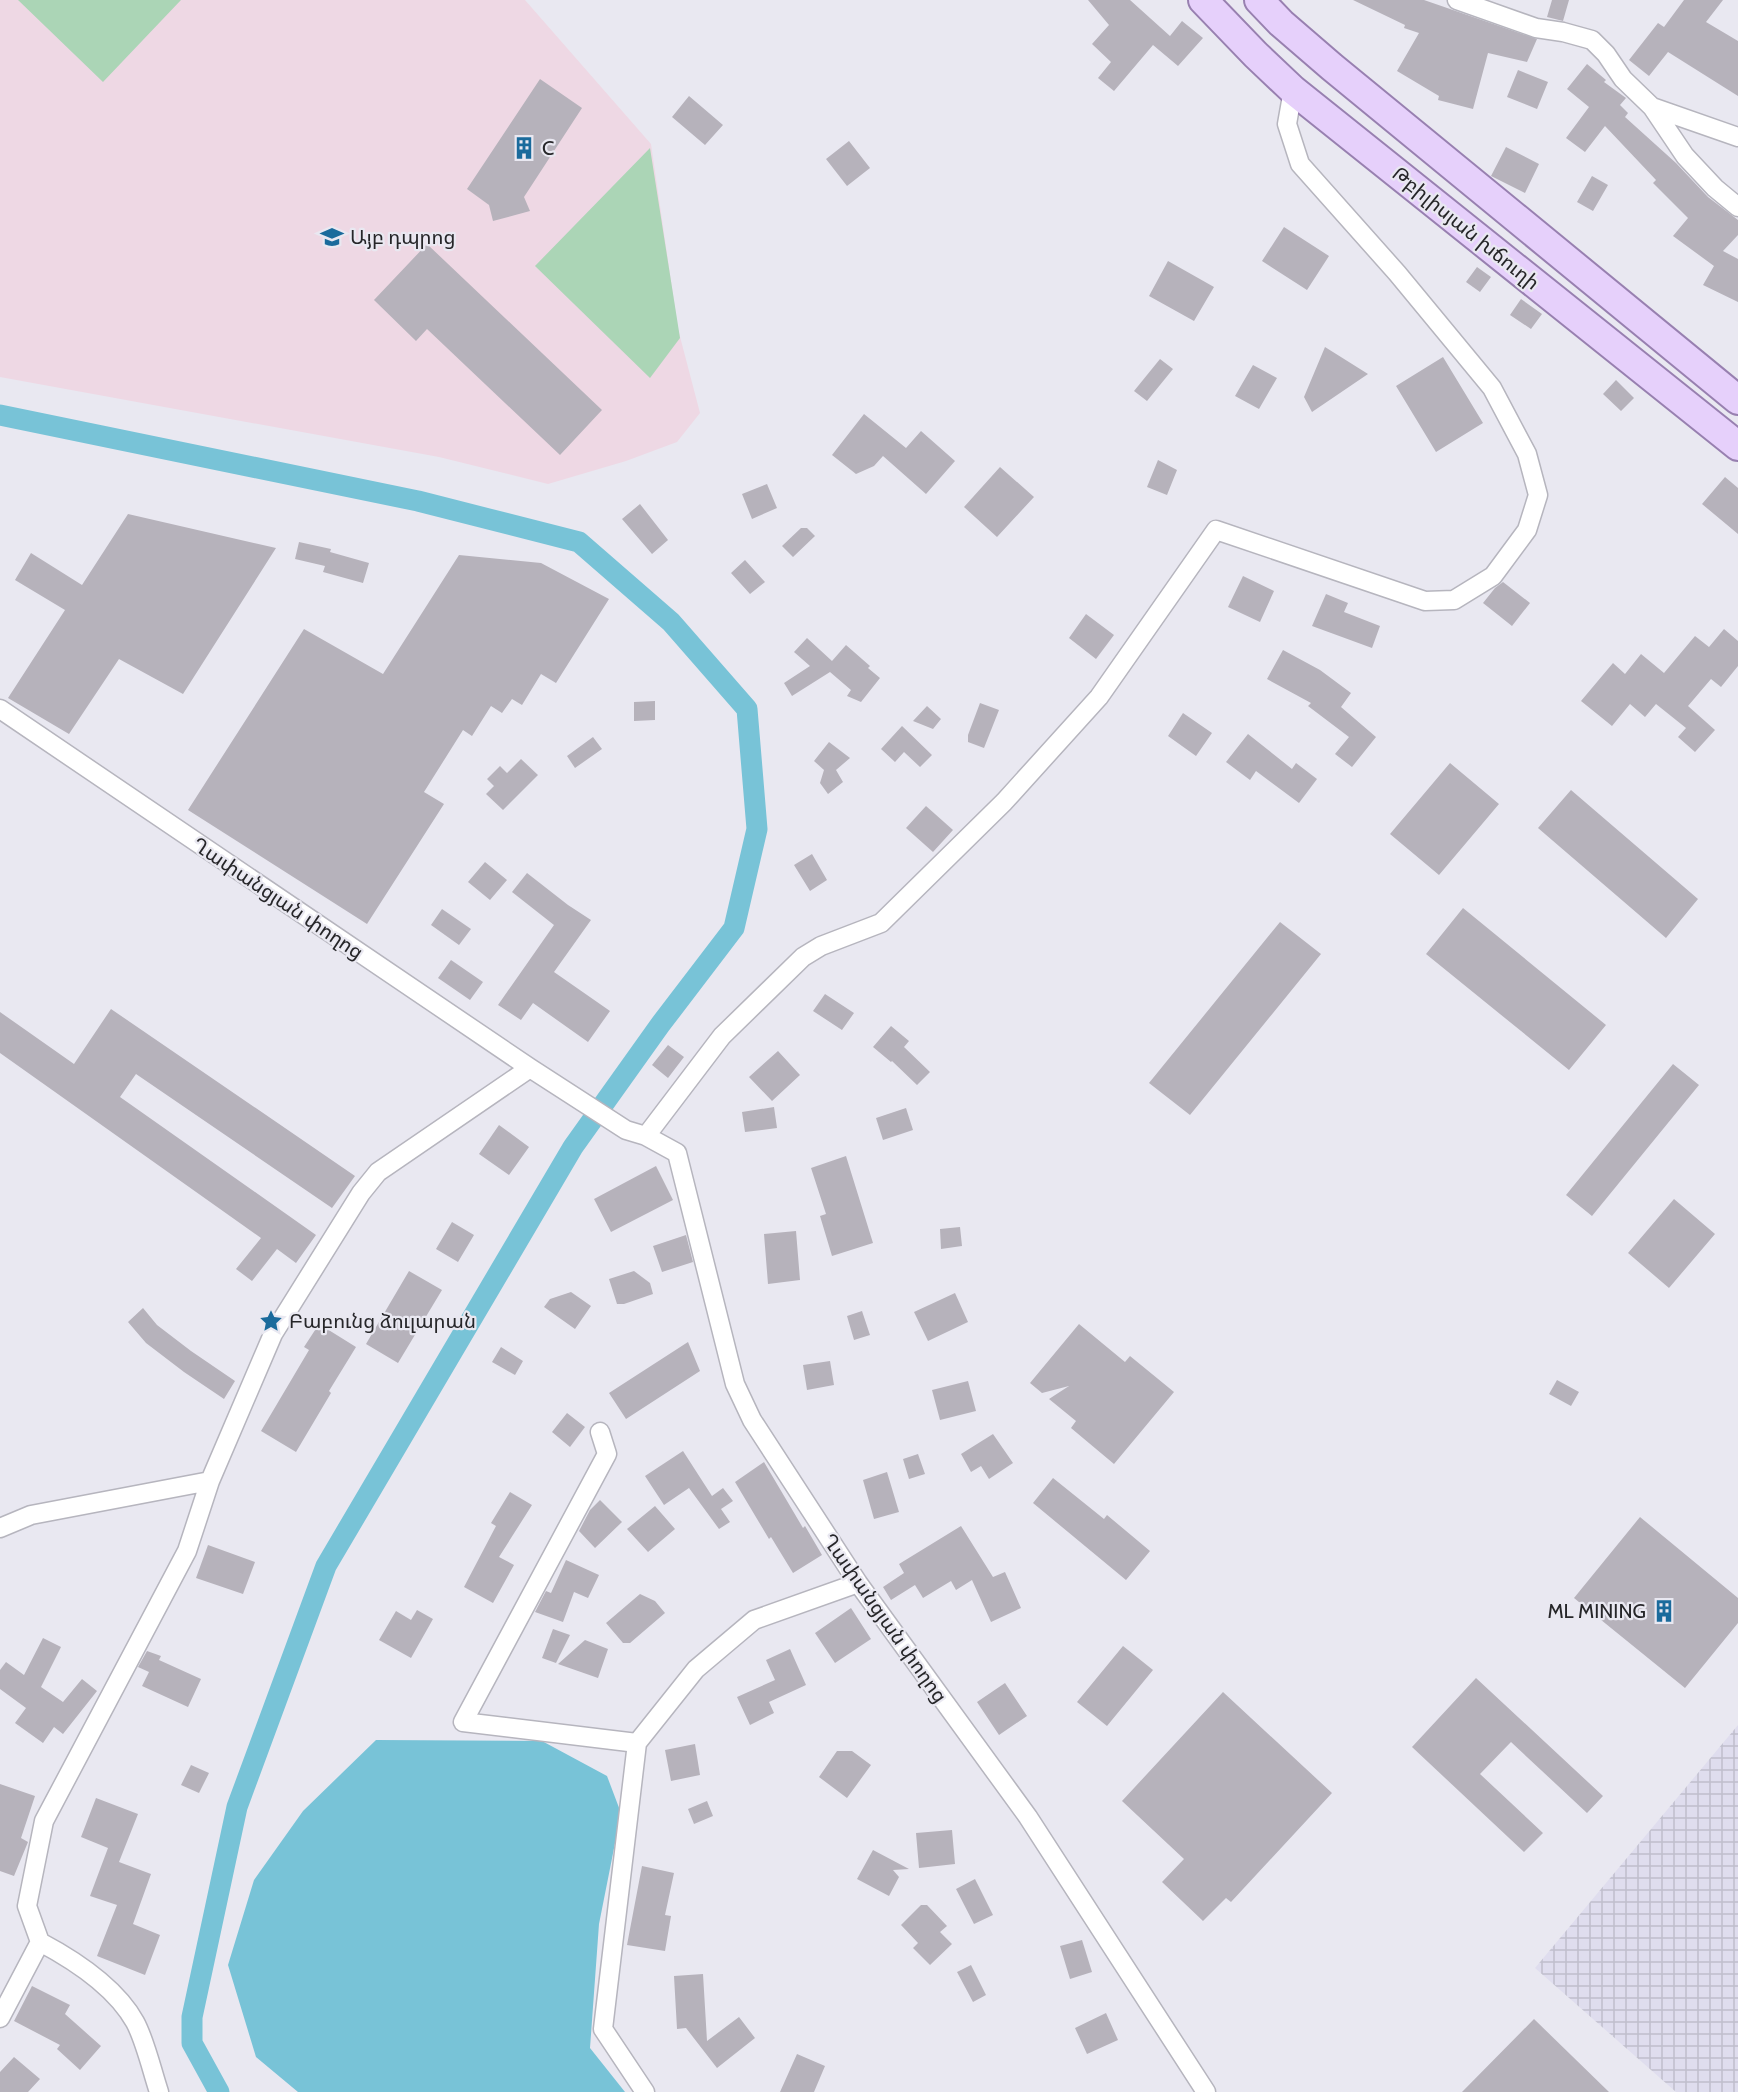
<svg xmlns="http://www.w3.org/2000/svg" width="1738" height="2092" viewBox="0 0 1738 2092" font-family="Cabin,'Noto Sans Armenian',sans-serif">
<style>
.industrial{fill:url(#industrial-grid)}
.education{fill:#eed8e4}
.grass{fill:#abd5b6}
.water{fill:#78c3d7}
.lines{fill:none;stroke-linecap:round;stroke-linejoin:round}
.canal{stroke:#78c3d7;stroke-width:21}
.building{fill:#b6b2bb}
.street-casing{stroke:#b6b5be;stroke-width:21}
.primary-casing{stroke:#9880b0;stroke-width:32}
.street{stroke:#fff;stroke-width:18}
.primary{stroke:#e6d0fb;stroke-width:28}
.labels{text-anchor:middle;stroke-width:4.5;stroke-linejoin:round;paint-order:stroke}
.poi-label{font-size:20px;fill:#262629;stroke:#e9e8f1;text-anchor:start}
.street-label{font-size:20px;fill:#262629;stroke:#e9e8f1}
</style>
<defs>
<pattern id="industrial-grid" width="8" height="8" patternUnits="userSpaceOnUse" patternTransform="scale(1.5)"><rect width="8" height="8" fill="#dfddee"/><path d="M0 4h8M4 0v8" fill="none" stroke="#bfbecc"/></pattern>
</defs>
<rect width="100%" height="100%" fill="#e9e8f1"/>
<path class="industrial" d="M1738,1725V2092H1676L1535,1968Z"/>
<path class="education" d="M0,0H525L651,144L678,329L700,413L677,442L626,461L548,484L439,457L0,377Z"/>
<path class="grass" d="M18,0H181L103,82Z
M650,148L680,338L650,378L535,266Z"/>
<path class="water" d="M376,1740L542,1741L607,1776L621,1813L599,1924L590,2048L625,2092H298L256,2057L228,1965L254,1880L303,1811Z"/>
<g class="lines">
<path class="canal" d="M0,415L418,501L579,542L671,622L747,709L757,829L734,928L660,1025L573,1147L326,1566L237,1807L192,2017V2043L219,2092"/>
</g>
<path class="building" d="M1088,0H1130L1170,36L1182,21L1203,38L1178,66L1153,45L1114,91L1098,78L1111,62L1092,44L1109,25Z
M1353,0H1424L1537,39L1527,62L1488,53L1473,109L1438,100L1439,96L1397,71L1419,33L1404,28L1405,25Z
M1552,0H1569L1563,21L1547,17Z
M1684,0H1723L1706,22L1738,41V96L1668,52L1649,76L1629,60L1658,23L1664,27Z
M1587,64L1606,80L1604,82L1626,98L1620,105L1628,113L1625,117L1676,163L1708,197L1738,220V235L1723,251L1738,259V302L1703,285L1714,266L1673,236L1688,218L1653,183L1656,180L1605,126L1585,152L1566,138L1589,107L1567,89Z
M1518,70L1548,82L1537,109L1507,97Z
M540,79L582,108L524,197L530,211L493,221L489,205L467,189Z
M689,96L723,125L705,145L672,117Z
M849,141L870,168L847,186L826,159Z
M1506,147L1539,164L1525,193L1491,176Z
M1592,176L1608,185L1593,211L1577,202Z
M1284,227L1329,256L1307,290L1262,261Z
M427,244L602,410L560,455L427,329L416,341L374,300Z
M1168,261L1214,287L1194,321L1149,296Z
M1477,267L1491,277L1480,292L1466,282Z
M1521,299L1542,314L1531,329L1510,315Z
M1325,347L1368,374L1312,412L1304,397Z
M1443,357L1483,423L1436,452L1396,386Z
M1160,359L1173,369L1147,401L1134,391Z
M1253,365L1277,378L1259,409L1235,396Z
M1616,380L1634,398L1621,411L1603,394Z
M864,414L906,448L921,431L955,461L926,494L883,456L874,466L856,474L832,455Z
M1158,460L1177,470L1167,495L1147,487Z
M1000,467L1034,497L997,537L964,507Z
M1725,477L1738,488V534L1702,504Z
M767,484L777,508L752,519L742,494Z
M640,504L668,540L652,554L622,519Z
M128,514L276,548L183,694L119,659L69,734L8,698L65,610L15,580L31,553L82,585Z
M801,528H807L815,536L793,557L782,546Z
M299,542L331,549L330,552L369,563L363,583L323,572L325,566L295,559Z
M459,555L541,563L609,599L556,683L541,674L522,705L512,699L502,713L491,706L472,736L463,730L424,792L444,804L367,924L188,810L304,629L383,674Z
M745,560L765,582L750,594L731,573Z
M1243,576L1274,591L1260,622L1228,607Z
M1503,582L1530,603L1512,626L1483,603L1495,588Z
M1326,594L1348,603L1344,612L1380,626L1372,648L1312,626Z
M1086,614L1114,635L1096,659L1069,638Z
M1724,629L1738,641V666L1721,687L1711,679L1688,706L1715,730L1695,752L1678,737L1686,728L1656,704L1645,717L1630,704L1612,726L1581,701L1613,663L1625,674L1641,654L1664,673L1695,636L1709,647Z
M807,638L832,661L846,645L870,666L868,668L880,678L861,702L847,696L851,690L830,672L792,696L784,683L810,666L794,652Z
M1283,650L1320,670L1351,693L1341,707L1376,737L1352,767L1335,754L1349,737L1308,706L1311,703L1267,679Z
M655,701V720L634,721V702Z
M980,703L999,710L984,748L968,742V735Z
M927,706L941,719L933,729L913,721Z
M1183,713L1212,733L1196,756L1168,736Z
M902,726L932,755L920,767L904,752L895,762L881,749Z
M1248,734L1292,769L1296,763L1317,779L1299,803L1256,771L1250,780L1226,762Z
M593,737L602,749L575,768L567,756Z
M829,742L850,758L836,770L843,782L828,794L820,783L824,770L814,761Z
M521,759L538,775L503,810L486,794L494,786L487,779L500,766L507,773Z
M1450,763L1499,804L1439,875L1390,834Z
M1571,790L1698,899L1666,938L1538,828Z
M926,806L953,830L933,852L906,828Z
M812,854L827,880L810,891L794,865Z
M485,862L507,880L490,900L468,882Z
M527,873L568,905L591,920L554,972L610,1011L588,1042L533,1003L521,1020L498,1005L554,925L512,892Z
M1463,908L1606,1025L1569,1070L1426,954Z
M442,909L471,929L459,945L431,925Z
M1280,922L1321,954L1190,1115L1149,1083Z
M451,960L483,982L470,1000L438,978Z
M825,994L854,1013L842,1030L813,1011Z
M111,1009L355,1176L332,1208L136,1074L120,1097L316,1235L296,1263L277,1249L252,1281L236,1269L261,1238L0,1053V1012L74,1064Z
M891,1026L909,1041L904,1047L930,1072L917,1085L892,1061L891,1062L873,1047Z
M668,1045L684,1057L668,1078L652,1065Z
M778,1051L800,1075L772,1101L749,1077Z
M1673,1064L1699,1085L1592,1216L1566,1195Z
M774,1107L777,1128L745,1132L742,1112Z
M906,1108L913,1130L883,1140L876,1118Z
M499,1125L529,1147L509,1175L479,1154Z
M846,1156L873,1243L832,1256L820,1216L826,1214L811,1168Z
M656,1166L673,1200L611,1232L594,1199Z
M1674,1199L1715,1234L1669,1288L1628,1253Z
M452,1222L474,1235L458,1262L436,1249Z
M960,1227L962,1246L941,1249L940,1229Z
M796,1231L800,1280L768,1284L764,1234Z
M686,1235L693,1262L662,1272L653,1246Z
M409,1271L442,1290L398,1363L366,1344Z
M634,1271L650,1283L653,1294L624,1304H617L609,1279Z
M571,1292L591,1306L575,1329L544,1307L550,1299Z
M955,1293L968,1322L928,1341L914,1312Z
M143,1308L157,1325L191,1351L235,1381L224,1399L184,1372L146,1343L128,1322Z
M862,1311L870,1335L854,1340L847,1316Z
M319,1324L356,1347L329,1391L331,1393L296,1452L261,1431L309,1350L304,1347Z
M1079,1324L1125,1362L1130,1356L1174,1392L1114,1464L1071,1428L1076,1421L1049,1399L1069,1386L1042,1393L1030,1383Z
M688,1342L700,1371L626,1419L609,1393Z
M501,1347L523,1361L515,1375L492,1362Z
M830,1361L834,1385L807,1390L803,1365Z
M1557,1380L1579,1392L1571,1406L1549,1394Z
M968,1381L976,1411L940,1420L932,1390Z
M567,1413L585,1427L570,1447L552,1432Z
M993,1434L1013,1463L989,1479L981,1466L971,1472L961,1454Z
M683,1451L712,1496L723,1488L733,1501L721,1509L730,1522L719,1529L689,1488L664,1505L645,1476Z
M918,1454L925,1474L909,1479L903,1459Z
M764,1462L803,1528L805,1526L822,1555L793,1573L771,1537L769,1539L735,1482Z
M887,1472L899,1512L874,1519L863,1480Z
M1053,1478L1104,1519L1107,1515L1150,1551L1126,1580L1033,1503Z
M510,1492L532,1505L499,1557L514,1565L493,1603L464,1587L496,1526L491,1523Z
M600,1500L622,1522L595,1548L579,1531L590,1510Z
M655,1506L675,1529L648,1552L627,1529Z
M1640,1517L1738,1598V1623L1685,1688L1574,1598Z
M961,1526L993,1577L1005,1572L1021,1608L991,1622L972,1580L956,1590L951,1581L923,1598L915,1585L891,1600L883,1587L904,1573L899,1564Z
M208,1545L255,1562L243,1594L196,1578Z
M566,1560L599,1575L588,1598L574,1592L563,1622L535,1612L546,1591L551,1593Z
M640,1594L655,1601L665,1613L630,1643H623L606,1623Z
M851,1608L871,1639L835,1663L815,1633Z
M417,1610L433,1619L411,1658L379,1640L396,1611L411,1620Z
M553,1629L570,1635L556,1663L542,1658Z
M43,1638L61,1647L41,1687L63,1702L82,1679L97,1691L63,1734L54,1727L43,1743L15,1723L26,1708L0,1689V1670L6,1662L24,1675Z
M585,1640L608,1649L598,1678L558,1664Z
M1123,1646L1153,1670L1107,1726L1077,1702Z
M790,1649L806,1685L769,1702L774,1713L750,1725L737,1697L775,1680L766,1660Z
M147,1651L161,1656L159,1660L201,1679L188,1707L142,1686L149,1672L138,1667Z
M1476,1678L1603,1796L1587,1813L1511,1742L1480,1774L1543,1833L1524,1852L1412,1747Z
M1005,1683L1027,1716L999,1735L977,1702Z
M1223,1692L1332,1793L1231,1902L1226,1898L1203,1921L1162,1882L1184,1859L1122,1801Z
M695,1744L700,1775L671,1781L665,1750Z
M837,1751H852L871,1765L847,1798L819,1777Z
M191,1765L209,1773L199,1793L181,1785Z
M0,1784L35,1796L21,1838L28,1842L14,1876L0,1871Z
M96,1798L138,1814L119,1862L151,1874L133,1924L160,1935L145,1975L97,1956L117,1905L90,1896L108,1848L81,1837Z
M707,1801L713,1816L694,1824L688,1809Z
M952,1830L955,1864L919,1868L916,1833Z
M873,1850L909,1869L893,1870L899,1877L889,1896L857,1879Z
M642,1866L674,1873L665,1915L671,1916L665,1951L627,1945Z
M975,1879L993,1915L974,1924L956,1889Z
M921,1905H927L947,1926L940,1932L952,1944L930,1965L913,1948L918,1943L901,1925Z
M1082,1940L1092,1972L1070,1979L1060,1946Z
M971,1965L986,1995L973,2002L957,1972Z
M703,1974L707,2041L739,2017L755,2038L717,2068L686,2028L677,2029L674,1976Z
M32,1986L70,2005L65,2014L101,2046L80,2070L57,2049L60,2045L14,2021Z
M1106,2013L1118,2040L1087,2054L1075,2028Z
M1534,2019L1609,2092H1462Z
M797,2054L825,2066L814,2092H780Z
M14,2057L40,2079L28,2092H0V2072Z"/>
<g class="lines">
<g class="street-casing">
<path id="street" d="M1457,0L1536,28L1563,32L1592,40L1606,54L1623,79L1652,107L1685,156L1715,188L1738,207
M1652,107L1738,137
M0,709L530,1068L626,1130L646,1136L677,1153L735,1384L752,1420L858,1583L1028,1817L1206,2092
M646,1136L722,1036L803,957L821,946L881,923L1004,802L1099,697L1216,530L1425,601L1454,600L1493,576L1527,530L1538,495L1527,454L1492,388L1397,273L1300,164L1287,124L1293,90
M600,1432L607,1454L463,1722L637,1743
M0,1528L31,1515L210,1481
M0,2018L40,1942
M159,2092C152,2071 145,2040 135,2022C116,1988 74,1960 40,1942L27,1906L44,1821L187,1551L210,1481L273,1334L361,1193L378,1172L530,1068
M645,2092L603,2029L637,1743L696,1669L754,1620L858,1583"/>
</g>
<g class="primary-casing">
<path id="primary" d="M1203,0L1256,55L1293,90L1738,446
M1259,0L1281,23L1332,67L1738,400"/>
</g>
<use href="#street" class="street"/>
<use href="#primary" class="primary"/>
</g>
<defs>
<g id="building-bare" transform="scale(1.8)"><path d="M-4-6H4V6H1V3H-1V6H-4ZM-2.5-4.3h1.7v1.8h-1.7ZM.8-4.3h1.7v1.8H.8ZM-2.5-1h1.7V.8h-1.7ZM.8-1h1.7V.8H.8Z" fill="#1a6b9c" stroke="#e9e8f1" stroke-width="2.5" paint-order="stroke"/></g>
<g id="school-bare" transform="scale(1.8)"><path d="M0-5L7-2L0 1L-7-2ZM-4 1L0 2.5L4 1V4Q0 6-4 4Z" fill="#1a6b9c" stroke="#e9e8f1" stroke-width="2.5" paint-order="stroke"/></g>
<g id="sight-bare" transform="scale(1.8)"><path d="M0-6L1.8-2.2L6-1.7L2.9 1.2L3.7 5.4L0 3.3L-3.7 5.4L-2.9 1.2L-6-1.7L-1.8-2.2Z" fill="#1a6b9c" stroke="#e9e8f1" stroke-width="2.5" paint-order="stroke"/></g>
</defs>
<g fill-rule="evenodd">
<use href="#building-bare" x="524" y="148"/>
<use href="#school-bare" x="332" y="237"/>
<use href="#sight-bare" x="271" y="1321"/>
<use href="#building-bare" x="1664" y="1611"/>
</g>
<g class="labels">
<g class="poi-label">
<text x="542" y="155">C</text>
<text x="350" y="244">Այբ դպրոց</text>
<text x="289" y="1328">Բաբունց ձուլարան</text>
<text x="1646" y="1618" text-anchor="end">ML MINING</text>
</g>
<g class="street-label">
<text transform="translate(1466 228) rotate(39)" y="7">Թբիլիսյան խճուղի</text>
<text transform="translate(278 898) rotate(34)" y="7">Ղափանցյան փողոց</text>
<text transform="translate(885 1618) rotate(55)" y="7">Ղափանցյան փողոց</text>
</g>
</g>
</svg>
